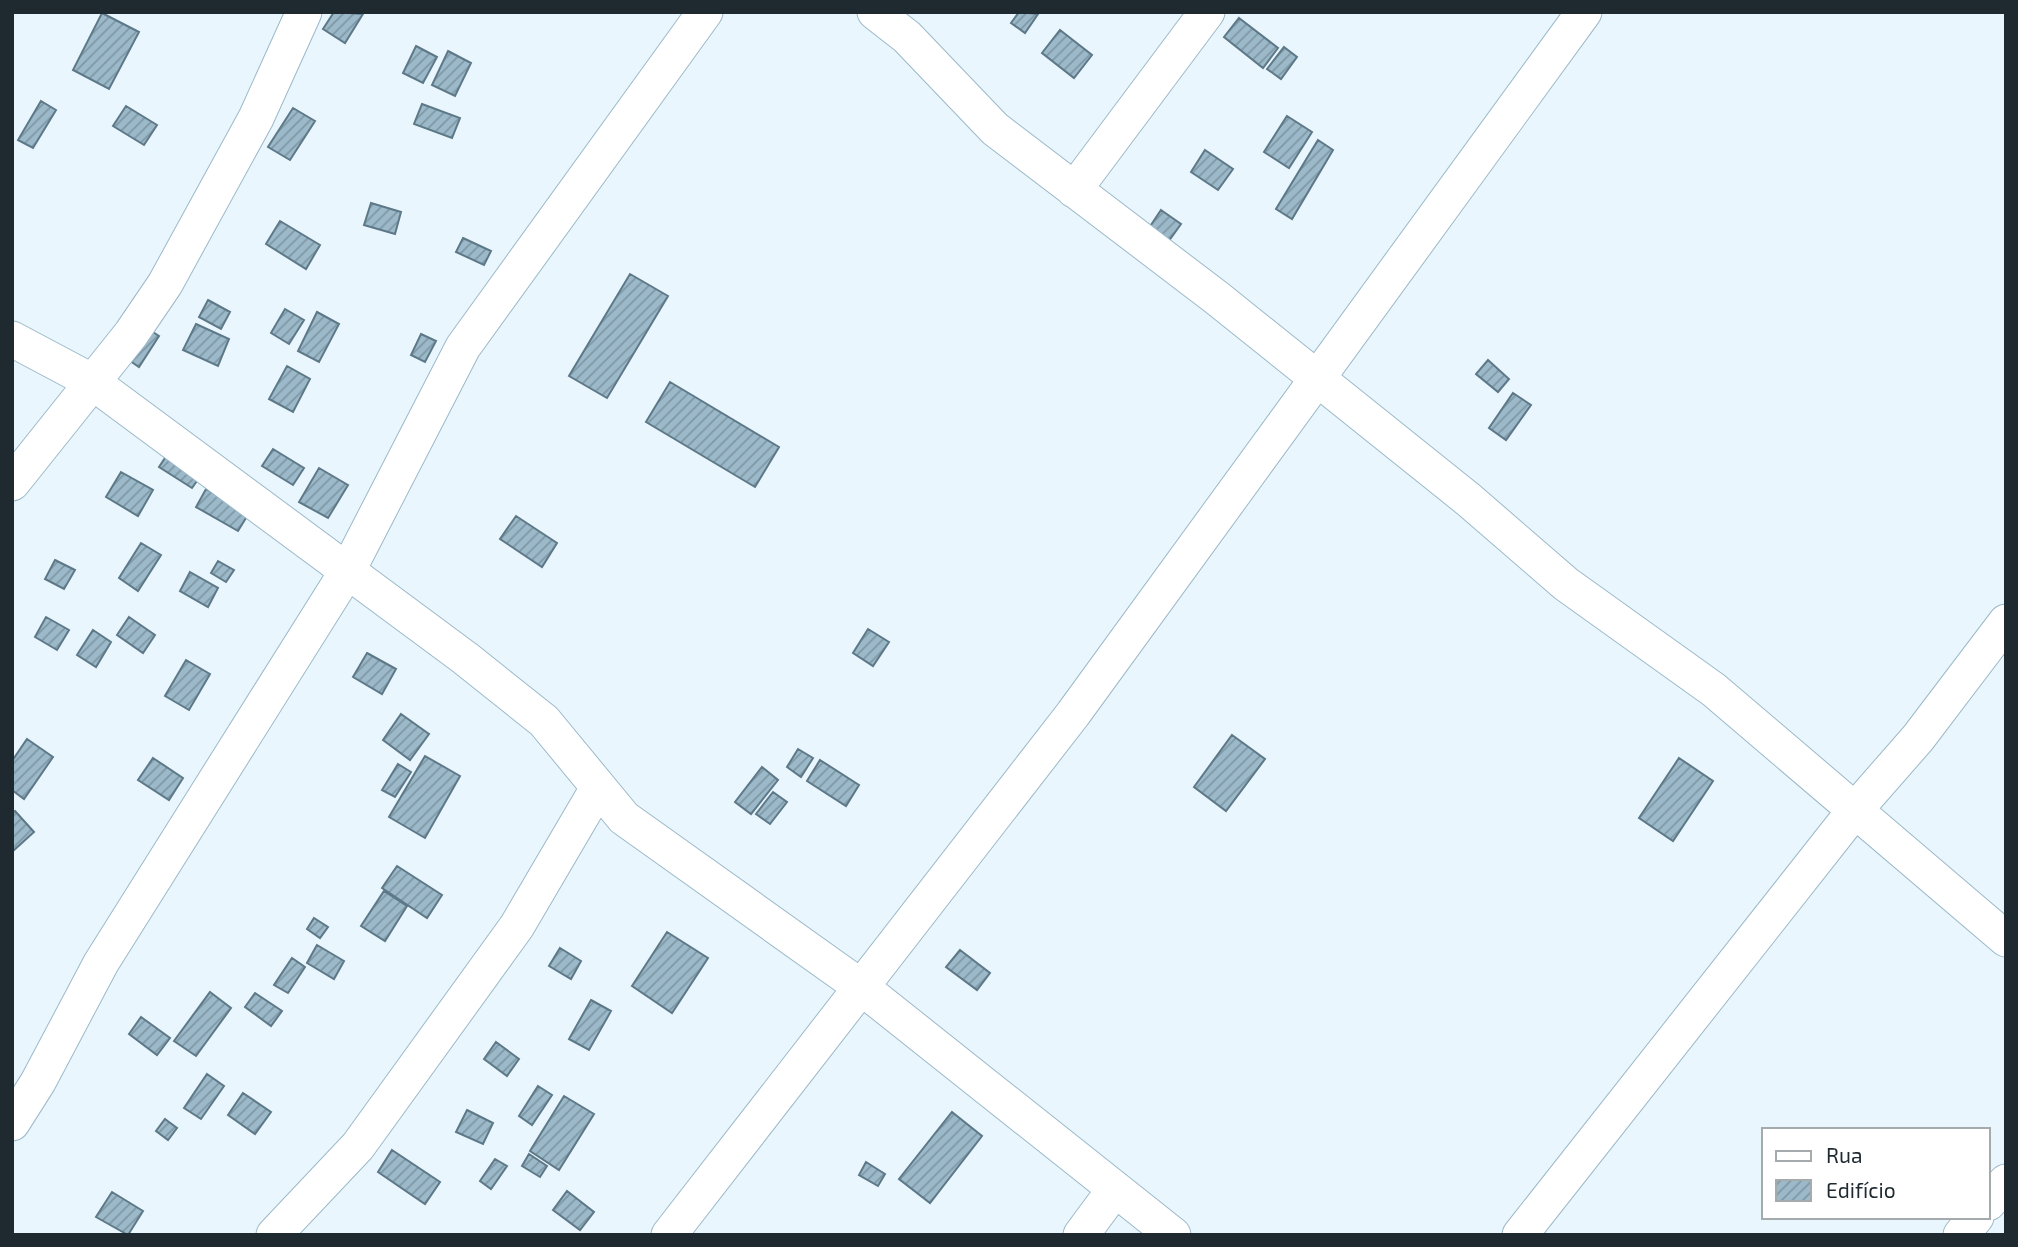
<svg xmlns="http://www.w3.org/2000/svg" width="2018" height="1247" viewBox="0 0 2018 1247" font-family="'Exo 2',sans-serif">
<style>
.building{fill:url(#building-hatch);stroke:#5d7988;stroke-width:2}
.lines{fill:none;stroke-linecap:round;stroke-linejoin:round}
.minor-casing{stroke:#9bb9c9;stroke-width:37}
.minor{stroke:#fff;stroke-width:35}
</style>
<defs>
<pattern id="building-hatch" width="6" height="6" patternUnits="userSpaceOnUse" patternTransform="scale(1.75)"><rect width="6" height="6" fill="#9cb9ca"/><path d="M-1 1l2-2M0 6l6-6M5 7l2-2" fill="none" stroke="#7f97a4"/></pattern>
</defs>
<rect width="100%" height="100%" fill="#eaf6fd"/>
<path class="building" d="M334,12L363,14L345,43L323,29Z
M1019,12L1038,14L1025,33L1011,23Z
M102,13L139,32L109,89L73,70Z
M1239,18L1278,48L1263,68L1224,37Z
M1060,30L1092,55L1074,78L1042,53Z
M416,46L437,57L423,83L403,73Z
M1284,47L1297,57L1281,79L1267,69Z
M448,51L471,63L455,96L432,85Z
M41,101L56,110L33,148L18,140Z
M422,104L460,118L452,138L414,124Z
M126,106L157,125L144,145L113,126Z
M293,108L315,121L290,160L268,147Z
M1287,116L1312,132L1289,168L1264,152Z
M1318,140L1333,150L1292,219L1276,209Z
M1205,150L1233,169L1218,190L1191,172Z
M371,203L401,212L395,234L364,225Z
M1161,210L1181,224L1168,242L1149,228Z
M280,221L320,245L306,269L266,244Z
M463,238L491,251L484,265L456,252Z
M630,274L668,296L607,398L569,376Z
M208,300L230,312L221,329L199,317Z
M285,309L304,320L289,344L271,333Z
M317,312L339,324L319,362L298,351Z
M196,324L229,339L218,366L183,350Z
M142,325L159,336L139,367L123,356Z
M421,334L436,341L425,362L411,355Z
M1488,360L1509,379L1498,392L1476,374Z
M287,366L310,379L293,412L269,399Z
M670,382L779,447L755,487L646,422Z
M1513,393L1531,405L1506,440L1489,428Z
M171,449L204,471L192,488L159,467Z
M273,449L304,468L293,485L262,466Z
M319,468L348,485L328,518L299,502Z
M121,472L153,490L138,516L106,497Z
M206,489L249,513L238,531L196,507Z
M516,516L557,543L542,567L500,539Z
M141,543L161,555L138,591L119,578Z
M55,560L75,570L64,589L45,579Z
M218,561L234,570L226,582L211,573Z
M190,572L218,588L208,607L180,591Z
M46,617L69,630L57,650L35,637Z
M129,617L155,635L143,653L117,635Z
M868,629L889,642L873,666L853,653Z
M93,630L111,642L96,667L77,655Z
M367,653L396,669L382,694L353,677Z
M186,660L210,674L189,710L165,696Z
M401,714L429,734L410,760L383,740Z
M1232,735L1265,759L1226,811L1194,787Z
M27,739L53,757L24,799L12,790V761Z
M798,749L813,758L801,777L787,767Z
M425,756L460,776L425,838L389,817Z
M153,758L183,778L169,800L138,780Z
M1679,758L1713,781L1673,841L1639,818Z
M820,760L859,785L846,806L807,781Z
M398,764L411,772L395,797L382,790Z
M762,767L778,780L751,814L735,802Z
M773,792L787,802L770,824L756,814Z
M15,811L34,832L12,852V813Z
M397,866L442,895L427,918L382,888Z
M384,891L407,906L385,941L361,926Z
M314,918L328,927L320,938L307,929Z
M667,932L708,958L672,1013L632,986Z
M317,945L344,961L334,979L307,963Z
M560,948L581,961L571,979L549,966Z
M960,950L990,973L977,990L946,967Z
M292,958L305,967L288,993L274,985Z
M210,992L231,1008L196,1056L174,1041Z
M255,993L282,1011L271,1026L245,1007Z
M591,1000L611,1011L589,1050L569,1039Z
M141,1017L170,1038L157,1055L129,1034Z
M496,1042L519,1059L507,1076L484,1059Z
M207,1074L224,1086L201,1119L184,1108Z
M538,1086L552,1095L532,1125L519,1116Z
M243,1093L271,1112L255,1134L228,1115Z
M564,1096L594,1114L559,1170L530,1151Z
M467,1110L493,1123L483,1144L456,1132Z
M952,1112L982,1136L930,1203L899,1179Z
M165,1119L177,1128L168,1140L156,1131Z
M392,1150L440,1182L425,1204L378,1172Z
M529,1154L547,1166L540,1177L522,1166Z
M495,1159L507,1166L491,1189L480,1181Z
M866,1162L885,1174L878,1186L859,1175Z
M567,1191L594,1212L580,1230L553,1210Z
M112,1192L143,1211L128,1235L96,1217Z"/>
<g class="lines">
<g class="minor-casing">
<path id="minor" d="M875,12L907,37L995,129L1217,298L1469,500L1566,584L1714,690L2006,939
M1074,190L1207,12
M12,339L91,381L465,658L544,721L624,818L861,987L1173,1235
M12,483L131,334L165,284L256,118L304,12
M12,1123L38,1082L101,963L348,570L463,347L705,12
M1988,1203L2006,1182
M274,1235L358,1146L517,926L598,788
M669,1235L1073,714L1584,12
M1081,1235L1115,1189
M1520,1235L1855,810L1918,738L2006,622
M1961,1235L1976,1217"/>
</g>
<use href="#minor" class="minor"/>
</g>
<rect width="2018" height="1247" fill="none" stroke="#1e2a30" stroke-width="28"/>
<rect x="1762" y="1128" width="228" height="91" fill="#ffffff" stroke="#a5aaac" stroke-width="2"/>
<rect x="1776" y="1151" width="35" height="10" fill="#ffffff" stroke="#a5aaac" stroke-width="2"/>
<text x="1826" y="1163" font-size="21" fill="#1e2a30">Rua</text>
<rect x="1776" y="1180" width="35" height="21" fill="url(#building-hatch)" stroke="#a5aaac" stroke-width="2"/>
<text x="1826" y="1198" font-size="21" fill="#1e2a30">Edifício</text>
</svg>
